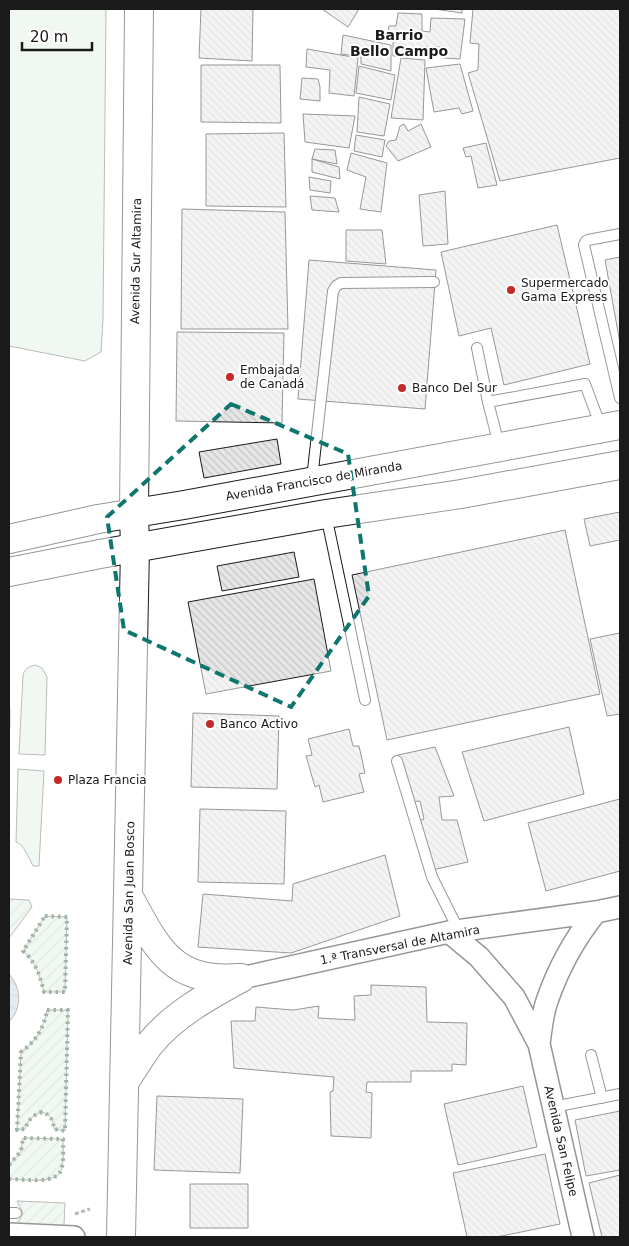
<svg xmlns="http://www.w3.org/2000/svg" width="629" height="1246" viewBox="0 0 629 1246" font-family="'DejaVu Sans',sans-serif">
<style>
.grass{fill:#e0efe3;stroke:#6a6a6a}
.garden{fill:url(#garden-furrows);stroke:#6a6a6a}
.water{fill:url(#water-waves);stroke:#6a6a6a}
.building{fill:url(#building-back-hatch);stroke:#1a1a1a}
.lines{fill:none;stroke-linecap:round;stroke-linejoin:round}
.lane-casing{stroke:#1a1a1a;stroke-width:12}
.street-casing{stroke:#1a1a1a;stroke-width:24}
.secondary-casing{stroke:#1a1a1a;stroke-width:30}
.primary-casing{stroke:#1a1a1a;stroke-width:30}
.path{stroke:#5f5f5f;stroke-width:3;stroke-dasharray:4 2.5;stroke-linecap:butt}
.lane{stroke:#fff;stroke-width:10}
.street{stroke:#fff;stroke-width:21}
.secondary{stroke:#fff;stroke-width:28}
.primary{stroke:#fff;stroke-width:28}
.hedge{stroke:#2b5a34;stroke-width:4;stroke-dasharray:2.5 4;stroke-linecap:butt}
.wall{stroke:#1a1a1a;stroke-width:2.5}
.marked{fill:none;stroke:#0f766e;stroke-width:4;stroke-dasharray:10 6;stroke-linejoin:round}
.poi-dot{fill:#c62828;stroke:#fff;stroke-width:2}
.labels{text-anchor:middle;stroke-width:4;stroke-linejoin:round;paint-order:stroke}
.street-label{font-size:12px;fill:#1a1a1a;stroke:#fff}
.poi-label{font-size:12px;fill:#1a1a1a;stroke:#fff;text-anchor:start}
.neighbourhood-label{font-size:14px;font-weight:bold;fill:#1a1a1a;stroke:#fff}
</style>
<defs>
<pattern id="garden-furrows" width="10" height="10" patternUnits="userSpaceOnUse" patternTransform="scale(1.25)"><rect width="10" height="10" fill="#e0efe3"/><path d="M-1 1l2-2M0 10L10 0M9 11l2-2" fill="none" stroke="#c0ccc2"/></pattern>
<pattern id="water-waves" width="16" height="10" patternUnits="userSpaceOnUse" patternTransform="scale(1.25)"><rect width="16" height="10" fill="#c6d2dc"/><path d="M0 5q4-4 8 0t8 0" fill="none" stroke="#aab4bc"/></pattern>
<pattern id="building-back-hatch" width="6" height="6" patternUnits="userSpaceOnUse" patternTransform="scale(1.25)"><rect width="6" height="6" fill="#e6e6e6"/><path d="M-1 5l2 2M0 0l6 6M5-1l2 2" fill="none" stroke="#c5c5c5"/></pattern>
</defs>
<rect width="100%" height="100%" fill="#fff"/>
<path class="grass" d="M9,9H106L103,319L101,352L85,361L9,346Z
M35,665L42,668L47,677L45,755L19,754L23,675C25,668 29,667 35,665Z
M18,769L44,771L39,866H33C29,859 24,844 16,842Z"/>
<path class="garden" d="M9,899L29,900L32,907L9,938Z
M45,916L67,917L65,992H44C40,976 36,962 23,951Z
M47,1010H68L65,1131L54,1129C53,1120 51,1115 42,1112C32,1115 28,1121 25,1129L17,1130L21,1052C36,1041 44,1028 47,1010Z
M23,1138L63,1139C63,1148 64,1159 62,1167C59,1186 24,1179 9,1179V1165L21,1151Z
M17,1201L65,1203L64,1226L17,1225L23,1213Z"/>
<path class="water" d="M9,974C22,989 22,1008 9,1022Z"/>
<path class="building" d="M201,9H253L252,61L199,58Z
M322,9H359L348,27Z
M434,9H462V13Z
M473,9H620V158L500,181L468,73L478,70L479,44L470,43Z
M398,13L422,14V31L430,32L431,18L465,19L460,59L443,58L442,47H413L415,57L393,56V40L386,41L389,26H396Z
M343,35L391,45V71L361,64V57L341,54Z
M307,49L358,58L354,96L329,93L330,70L306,67Z
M401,58L425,60L423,120L391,118Z
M460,64L473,111L462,114L459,108L434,112L426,68Z
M201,65H280L281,123L201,122Z
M359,66L395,75L391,100L356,93Z
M302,78L318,79L320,87V101L300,99Z
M359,97L390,104L384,136L357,132Z
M303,114L355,116L349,148L305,142Z
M404,124L408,131L421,124L431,147L398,161L386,146L389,141L396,140L400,126Z
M284,133L286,207L206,206V134Z
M356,135L385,140L382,157L354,151Z
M486,143L497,185L478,188L471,156L466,157L463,148Z
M315,149L335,150L337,164L312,159Z
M351,153L387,163L381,212L360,209L366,177L347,170Z
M312,159L339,167L340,179L312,172Z
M309,177L331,181L330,193L310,190Z
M445,191L448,244L423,246L419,195Z
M310,196L335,198L339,212L312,210Z
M182,209L285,212L288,329H181Z
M557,225L590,364L504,385L491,328L459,336L441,252Z
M346,230H382L386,264L346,261Z
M620,257V343L605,260Z
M309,260L436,270L425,409L298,399Z
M177,332L284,333L282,423L176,421Z
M277,439L281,464L204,478L199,452Z
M620,512V540L590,546L584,519Z
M565,530L600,694L387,740L352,575Z
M294,552L299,577L222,591L217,566Z
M314,579L331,671L206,694L188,602Z
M620,633V714L607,716L590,639Z
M193,713L279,716L277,789L191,787Z
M569,727L584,794L484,821L462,752Z
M349,729L353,746H359L365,773L359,774L364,792L323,802L319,785L315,787L306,756L312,755L308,739Z
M435,747L454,796L439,797L442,820H457L468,862L432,870L419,821L424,819L420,801L412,802L398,755Z
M620,799V871L546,891L528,823Z
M200,809L286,811L284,884L198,882Z
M385,855L400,916L291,953L198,947L203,894L292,901L293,884Z
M371,985L426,987L427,1022L467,1023L466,1065L452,1064V1071H411V1082H367L366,1092L372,1093L371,1138L331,1136L330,1092L333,1091L334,1077L234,1068L231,1021H255L256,1007L293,1010L319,1006L318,1018L355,1020L354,996L371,995Z
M523,1086L537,1147L458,1165L444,1104Z
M157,1096L243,1099L240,1173L154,1170Z
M620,1111V1170L586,1176L575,1120Z
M545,1154L560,1224L497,1237H467L453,1173Z
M620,1175V1237H602L589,1183Z
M190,1184H248V1228H190Z"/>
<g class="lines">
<g class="lane-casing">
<path id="lane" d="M620,234L588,240L586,241L584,245L620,398
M477,348L488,402
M499,445L488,402L585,384L601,427
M312,479L333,291L336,286L341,283L434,282
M326,515L365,700
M397,761L432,877L459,931
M591,1055L602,1098
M553,1107L620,1094
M9,1213H16"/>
</g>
<g class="street-casing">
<path id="street" d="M449,932L479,957L514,997L539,1044L583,1237
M241,978L449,932L596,912L620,907
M539,1044C541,1030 542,1015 547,1001C558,969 575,938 596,912
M9,1234L74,1237"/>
</g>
<g class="secondary-casing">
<path id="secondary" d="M130,899C158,951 174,983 239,978
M125,1081C133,1069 141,1056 149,1045C173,1015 208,996 241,978
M121,1237L135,548L134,513L139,9"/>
</g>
<g class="primary-casing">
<path id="primary" d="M9,539L98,519L184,505L620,425
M9,572L100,554L326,514L461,494L620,465"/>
</g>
<path class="path" d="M75,1214L90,1209"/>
<use href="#lane" class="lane"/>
<use href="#street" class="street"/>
<use href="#secondary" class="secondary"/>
<use href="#primary" class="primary"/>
<path class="hedge" d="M45,916L67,917L65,992H44C40,976 36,962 23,951Z
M47,1010H68L65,1131L54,1129C53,1120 51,1115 42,1112C32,1115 28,1121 25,1129L17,1130L21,1052C36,1041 44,1028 47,1010Z
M9,1165L21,1151L23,1138L63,1139C63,1148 64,1159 62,1167C59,1186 24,1179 9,1179"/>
<path class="wall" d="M9,709V728"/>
</g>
<path d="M0 0H629V1246H0ZM231,404L348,454L369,596L291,707L124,630L107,517Z" fill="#fff" fill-opacity=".55" fill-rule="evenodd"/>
<path class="marked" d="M231,404L348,454L369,596L291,707L124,630L107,517Z"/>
<g class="poi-dot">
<circle cx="511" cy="290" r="5"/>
<circle cx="230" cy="377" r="5"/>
<circle cx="402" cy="388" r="5"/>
<circle cx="210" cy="724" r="5"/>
<circle cx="58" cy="780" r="5"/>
</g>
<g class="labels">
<g class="street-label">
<text transform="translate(136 261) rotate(-89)" y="4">Avenida Sur Altamira</text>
<text transform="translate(314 481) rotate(-10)" y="4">Avenida Francisco de Miranda</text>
<text transform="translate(129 893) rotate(-89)" y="4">Avenida San Juan Bosco</text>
<text transform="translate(400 945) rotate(-11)" y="4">1.ª Transversal de Altamira</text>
<text transform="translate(561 1141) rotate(77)" y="4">Avenida San Felipe</text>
</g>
<g class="poi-label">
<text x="521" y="287">Supermercado<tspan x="521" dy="14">Gama Express</tspan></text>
<text x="240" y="374">Embajada<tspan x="240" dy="14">de Canadá</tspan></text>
<text x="412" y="392">Banco Del Sur</text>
<text x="220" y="728">Banco Activo</text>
<text x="68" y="784">Plaza Francia</text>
</g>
<g class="neighbourhood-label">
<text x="399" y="40">Barrio<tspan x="399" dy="16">Bello Campo</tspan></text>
</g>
</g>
<rect width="629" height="1246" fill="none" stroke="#1a1a1a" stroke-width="20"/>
<path d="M22 42v8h70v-8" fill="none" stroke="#1a1a1a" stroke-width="2.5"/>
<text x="30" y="42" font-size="15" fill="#1a1a1a" stroke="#ffffff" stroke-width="4" paint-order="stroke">20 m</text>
</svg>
